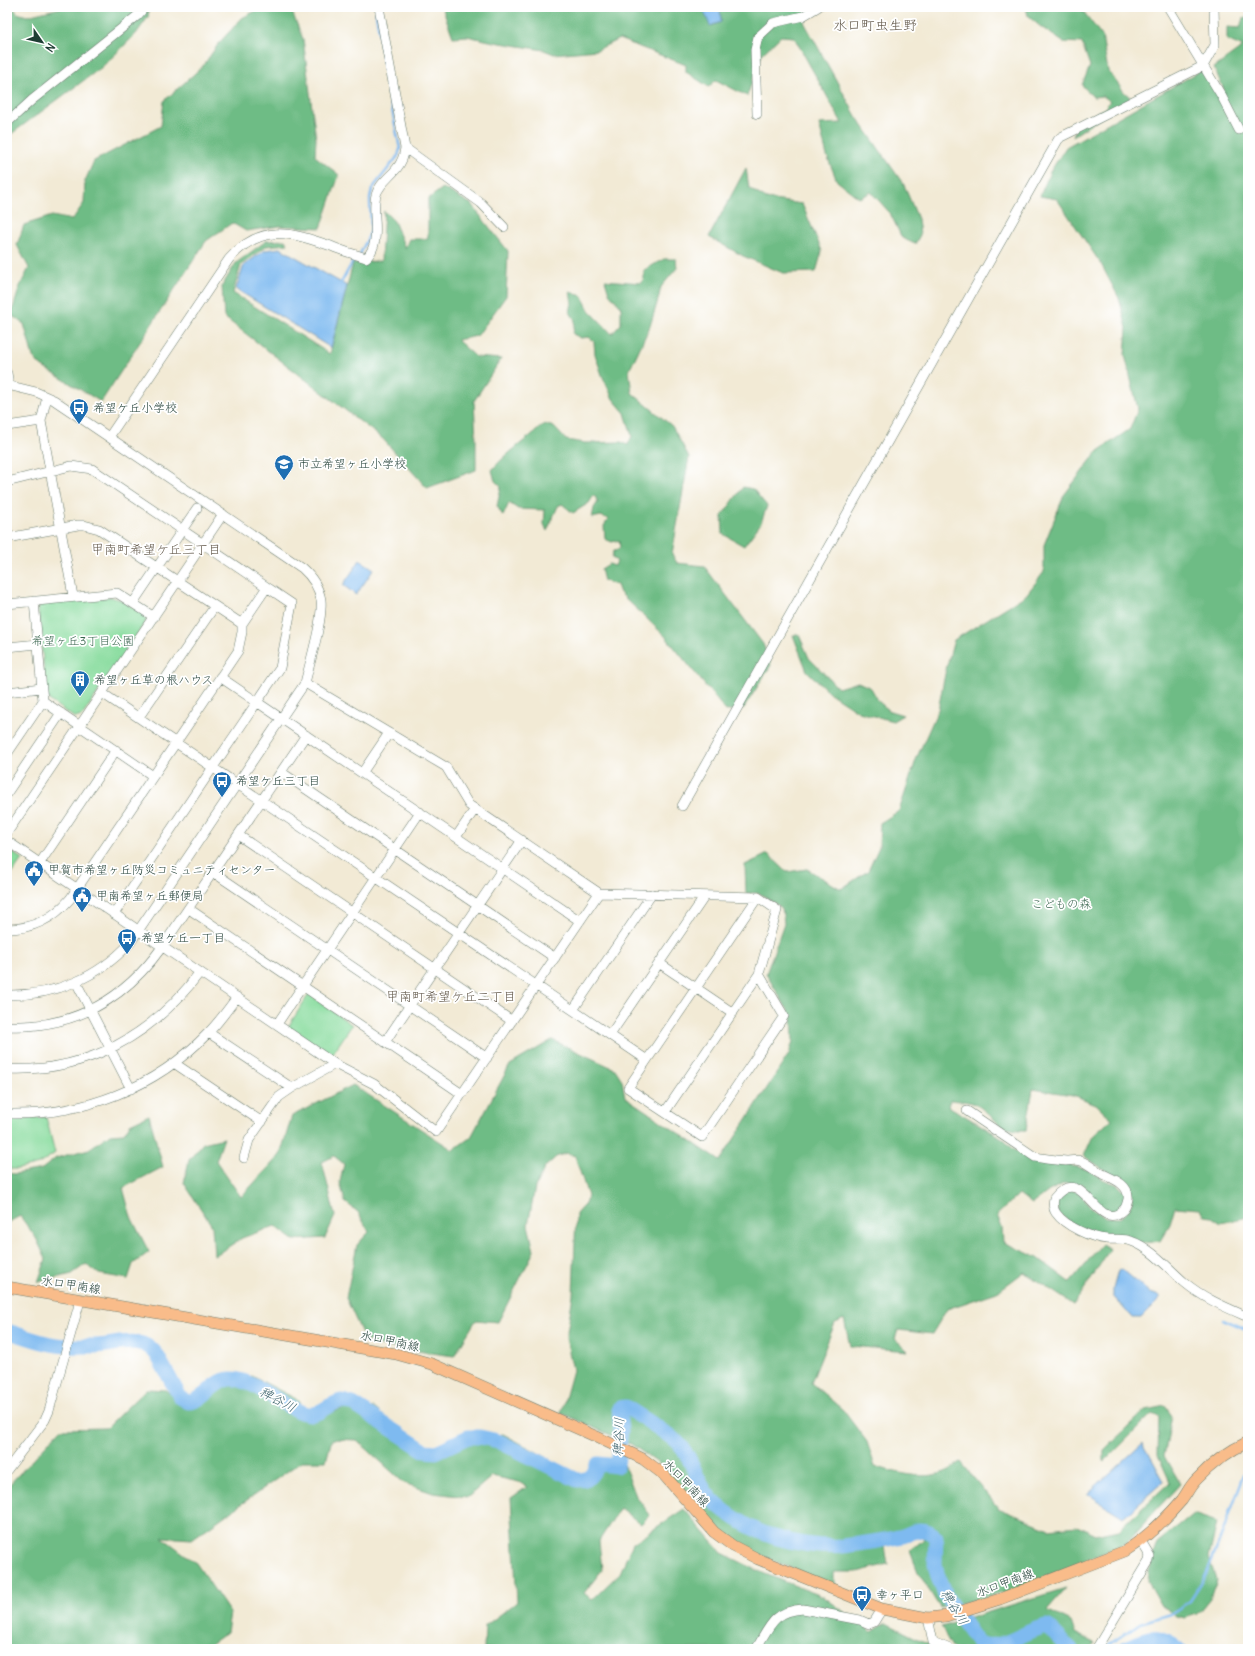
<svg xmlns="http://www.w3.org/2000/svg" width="1255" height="1656" viewBox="0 0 1255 1656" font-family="Delius,'Klee One',sans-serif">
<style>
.green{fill:#88dc9e;stroke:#548c69}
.forest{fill:#6ebc85;stroke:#467c5c}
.water{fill:#7ebaf0;stroke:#4e7c92}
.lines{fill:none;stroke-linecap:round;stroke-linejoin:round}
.stream{stroke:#7ebaf0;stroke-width:2.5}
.river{stroke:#7ebaf0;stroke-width:15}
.minor-casing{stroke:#697a6c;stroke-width:10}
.major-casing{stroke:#697a6c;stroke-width:12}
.minor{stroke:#fff;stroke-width:9}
.major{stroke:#f9bc8a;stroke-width:11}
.labels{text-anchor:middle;stroke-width:3.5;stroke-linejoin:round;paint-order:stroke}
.poi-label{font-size:12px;fill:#1f3d34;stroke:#fff;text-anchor:start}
.park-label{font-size:12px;fill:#39654e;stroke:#fff}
.street-label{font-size:12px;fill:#1f3d34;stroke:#fff}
.neighbourhood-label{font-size:13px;fill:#645a4c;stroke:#fff}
.water-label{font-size:13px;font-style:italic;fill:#3c626c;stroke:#fff}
.quarter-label{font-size:14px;fill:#645a4c;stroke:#fff}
</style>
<rect width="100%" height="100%" fill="#fff"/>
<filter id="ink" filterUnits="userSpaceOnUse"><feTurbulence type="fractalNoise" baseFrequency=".025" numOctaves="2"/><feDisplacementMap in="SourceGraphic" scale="8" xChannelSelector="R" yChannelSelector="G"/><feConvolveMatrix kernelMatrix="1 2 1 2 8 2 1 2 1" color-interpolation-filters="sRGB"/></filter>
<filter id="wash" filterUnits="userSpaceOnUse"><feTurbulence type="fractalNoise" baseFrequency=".012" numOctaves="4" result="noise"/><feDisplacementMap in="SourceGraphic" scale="16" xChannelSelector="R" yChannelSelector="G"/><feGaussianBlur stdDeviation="0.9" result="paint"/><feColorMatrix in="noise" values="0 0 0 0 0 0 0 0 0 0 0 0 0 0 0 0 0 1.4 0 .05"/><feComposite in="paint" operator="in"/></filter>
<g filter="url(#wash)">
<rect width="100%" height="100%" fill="#f2ead5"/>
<path class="green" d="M111,597L121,600L145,615L146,621L82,716L75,718L50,701L46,693L38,609L42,603Z
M7,849L22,859L10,876L7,878Z
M309,994L352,1025L331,1056L288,1027Z
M46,1117L55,1153L39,1164L18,1169H7V1119Z"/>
<path class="forest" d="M7,7H13L17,13L27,16L64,7H149L148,17L136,34L102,67L7,137Z
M263,7H290L303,39L316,139L315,156L339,175L321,228L280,226L246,231L232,223L206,241L101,402L41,366L33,357L24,324L11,315L20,286L29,268L17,245L24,225L52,216L72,220L84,203L85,181L94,161L161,126L164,101L203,66L219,43L242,18Z
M442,7H702L711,26L721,22L720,7H814L804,22L856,116L904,185L918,219L920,235L915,244L902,238L890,213L871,192L859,198L837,181L827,156L819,124L842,123L794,37L781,36L762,54L747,96L716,80L709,87L686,72V65L619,39L597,50L554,54L544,50L494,42L467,36L453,37Z
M1026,7H1080L1102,36L1108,71L1124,92L1131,98L1073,136L1077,125L1105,108L1110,101L1103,96L1093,97L1082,85L1090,66L1082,43L1063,42L1041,27L1028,16Z
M1243,18H1248V785H1244L1248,812V1217L1221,1223L1212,1217L1205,1216L1200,1209L1175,1207L1170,1224L1160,1241L1145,1243L1082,1229L1058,1214L1057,1205L1059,1197L1070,1189L1081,1194L1089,1206L1104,1217L1120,1218C1135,1205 1134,1200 1128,1182L1106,1171L1084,1156L1093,1136L1112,1119L1096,1104L1073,1095L1033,1089L1026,1130C997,1131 998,1119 977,1105C971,1101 958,1101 950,1100L948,1106L1004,1139L1013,1149L1032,1161L1072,1166L1089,1170L1102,1179L1118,1185L1125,1192V1202L1116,1211L1103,1210L1082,1184L1066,1183L1049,1191L1032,1204L1019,1194L997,1215L1002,1228L1003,1242L1038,1258L1070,1282L1102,1244L1110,1249L1074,1305L1024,1272L997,1292L947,1309L932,1334L898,1330L895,1339L908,1351L850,1346L844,1319L835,1323L811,1383L843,1410L867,1442L875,1467C897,1472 922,1481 945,1472C951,1470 956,1465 961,1462L998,1508L1049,1529L1077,1526L1096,1535L1119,1530L1170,1482L1158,1455L1159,1417L1152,1414L1104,1462V1450L1146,1410L1165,1406L1172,1416L1164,1456L1180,1484L1125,1544L1016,1590L940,1608L918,1572L910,1551L924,1539L919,1534L885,1547L888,1564L857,1572H834V1587L759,1554L727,1536L706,1516L662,1466L631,1444L561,1413L573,1370L566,1338L573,1295L576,1214L585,1204L588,1196L575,1156L566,1153L556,1157L545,1167L535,1187L528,1225L534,1251L498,1322L476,1320L454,1356L387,1347L365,1340L346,1298L357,1245L369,1232L358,1212L345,1202L340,1182L344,1164L334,1156L322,1162L335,1216L325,1238L294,1240L275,1226L242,1238L214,1256L212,1226L184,1183L189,1160L203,1143L224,1138L216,1161L241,1197L280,1155L292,1116L353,1085L453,1150L471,1137L510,1065L552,1040L615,1069L622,1080L625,1097L720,1161L789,1054L793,1041L792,1017L766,974L784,923L782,908L759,893H746L745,865L768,854L787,872L807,869L841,889L868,871L879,847L880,823L899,811L917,757L938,710L946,669L954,640L1026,595L1044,572V545L1064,495L1098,451L1130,429L1138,409L1125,355L1127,328L1119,298L1101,264L1057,199L1040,196L1050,172L1066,147L1202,70L1226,94L1214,68L1243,47L1227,40V27L1240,28Z
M746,168L749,188L766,199L802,204L822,251L816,272L783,273L743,256L709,237Z
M443,188L471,204L508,251L506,296L477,336L457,340L476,357L501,359L474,401L476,441V470L427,488L383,439L224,317L222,286L236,263L266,241L285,240L288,244L266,246L241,265L233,293L330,354L353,263L381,261L384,211L394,221L405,248L409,239H428V199Z
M664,259H676L677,268L661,287L658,300L650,326L629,371L632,393L672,426L689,457L672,554L677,563L704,566L763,644L771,665L744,708L726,711L665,636L620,593L617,585L604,581L601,569L609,564L615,566L617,561L612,558L613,552L620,548L619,540L612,542L605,539L604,526L608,519L601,516L592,518L594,508L598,502L594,495L589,503L573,513L562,504L558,506L547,531L544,524L545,510L518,509L509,503L503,516L497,506L501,487L495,481L492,470C507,452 527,440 544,424L554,427L566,440L585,443L621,442L628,445L632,436L625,413L613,399L602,375L595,354L594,342L589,337L581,338L573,334L575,320L570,312L572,303L570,292L582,296L589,310L612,334L621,324V307L609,293L605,280L641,283L644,278V270Z
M743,487L753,489L767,506L761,523L744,546L723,534L722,516Z
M793,635H799L809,658L838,688L858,682L871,688L879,702L890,711L903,715L893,721L859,712L830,693L807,671Z
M149,1115L163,1167L123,1188L131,1217L149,1252L133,1264L128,1279L99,1274L86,1264L72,1274L38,1282L46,1259L36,1238L20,1216L7,1223V1173L15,1174L42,1169L56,1158L89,1149L110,1134L124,1133L130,1124Z
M252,1376L296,1399L313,1418L345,1408H374L428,1454L470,1441L503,1434L591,1481L614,1454L622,1460L636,1496L650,1515L641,1524L620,1508L599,1541L602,1570L584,1593L592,1600L620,1573L633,1543L684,1509L722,1553L765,1574L824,1597L872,1632L886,1623L920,1640L944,1649H484L485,1626L517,1602L511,1498L527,1487L519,1482L492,1476L468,1497L433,1493L404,1483L357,1440L332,1439L326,1461H302L192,1539L162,1537L196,1563L230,1613L227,1632L203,1649H7V1487L61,1429L106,1428L146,1389L166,1390L183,1405L206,1400L227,1385Z
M1193,1514L1217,1522L1209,1558L1216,1579L1210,1598L1197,1614L1185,1618L1176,1616L1162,1606L1148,1581L1150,1564L1157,1543Z
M1066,1588L1047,1610L1071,1622L1075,1633L1095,1643L1090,1649H953L941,1627Z"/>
<path class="water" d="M702,7H720L721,22L710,26Z
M280,248L347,286L331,348L236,289L244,265L265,250Z
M360,560L374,569L356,595L343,585Z
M1122,1269L1150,1293L1160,1296V1299L1141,1318H1133L1113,1295V1289L1118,1271Z
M1143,1443L1164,1481L1123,1517L1087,1494Z"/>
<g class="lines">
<path class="stream" d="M360,254L371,231L370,199L372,189L398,156L400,149L388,90L376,13
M341,283L353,261L356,258
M1223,1319L1248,1330
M1102,1649L1140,1623L1170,1614L1190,1601L1201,1584L1212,1561L1248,1465"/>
<path class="river" d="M7,1331C24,1336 40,1343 57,1345C70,1347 84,1346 97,1346C118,1345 142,1334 157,1355L180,1397L188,1402C204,1402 213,1380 230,1379C251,1377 282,1407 304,1413C319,1418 327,1404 341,1401C345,1401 349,1403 353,1404L425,1451L436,1452L468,1437H480L498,1441L577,1480C591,1480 591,1475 598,1464L617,1466L621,1431L619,1408L626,1407C641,1417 665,1431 678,1443C691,1456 695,1476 705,1491C717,1510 752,1530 774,1537C795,1543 821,1548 843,1546C860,1544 886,1540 903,1536C908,1534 914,1531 920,1530C926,1530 932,1533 936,1537L935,1564L938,1577L946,1597L978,1643C1002,1653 1023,1630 1047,1626C1056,1633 1062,1642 1071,1649
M1124,1649C1147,1639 1158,1631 1179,1649"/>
</g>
</g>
<g filter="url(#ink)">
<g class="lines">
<g class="minor-casing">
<path id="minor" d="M1168,7L1221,95L1239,130
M757,114L755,50L758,37L773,23L803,16L818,7
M7,123L32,100L137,16L145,7
M405,148L481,203L504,227
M7,373L9,385
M7,385L36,392L54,400L302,568C311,576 319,588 321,600C323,620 310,662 305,683L130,943C98,978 54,996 7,995
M47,397L41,421L73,596
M7,426L41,421
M109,437L229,259C261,223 291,232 331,246C342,251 354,254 366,258C383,243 371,214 376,195C379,184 390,177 397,168C402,162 404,156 405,148L379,7
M7,482L71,466L92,469L292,604L280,668L114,914
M7,538L78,525H84L99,529L242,624
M34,601L43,701L153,776
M133,603L197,508
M7,604L117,593L154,617
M7,647L38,644
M220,677L580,921
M7,692L41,688
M102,693L647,1060L628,1088L702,1137L784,1016L759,974L777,910L758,897L599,893L469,805L446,767L305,683
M139,717L215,606
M7,754L43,701
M281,772L555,958
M362,773L389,733
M7,793L61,713
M682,806L1058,140L1061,137L1203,66L1215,45L1214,7
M7,833L223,514
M238,835L512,1021
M456,837L475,809
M7,841L335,1064L374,1084L436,1132L599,893
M40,863L116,750
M213,872L487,1058
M189,909L462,1094
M7,929C33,929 53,919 70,899L238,651L242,632V624L267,587
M659,963L733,1013
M76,982L131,1089
M573,1010L652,894
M277,1024L420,812
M7,1026C74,1029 124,1000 162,947L306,735
M209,1033L292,1088
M610,1035L705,896
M385,1042L522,840
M647,1060L758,897
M174,1063L262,1122
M7,1069C87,1073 153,1035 200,972
M967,1111L1035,1157C1045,1159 1055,1160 1066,1161C1070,1161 1077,1159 1081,1161C1087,1163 1094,1169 1099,1172C1110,1178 1130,1183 1128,1199C1127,1203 1126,1208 1123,1210C1096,1236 1084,1160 1054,1198C1053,1203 1053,1209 1056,1213C1065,1226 1091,1238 1107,1239C1114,1240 1124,1238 1131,1241C1150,1247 1169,1269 1184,1282C1203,1298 1225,1307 1248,1317
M665,1112L759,974
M7,1114C83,1116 156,1088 208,1033C219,1022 228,1009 237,997
M244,1158L249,1140L279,1097L292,1088L335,1064
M7,1470L45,1420L49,1411L80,1301
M928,1618L933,1642L950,1649
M756,1649C770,1626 773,1611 803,1609L860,1620L869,1624L874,1622L882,1609
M1096,1649L1149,1561L1150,1556L1141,1541"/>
</g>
<g class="major-casing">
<path id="major" d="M7,1287L396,1354L432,1364L597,1437L643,1459L663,1474L714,1532L733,1546L758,1559L882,1609L928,1618L946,1616L1000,1599L1125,1551C1146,1538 1165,1520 1182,1500C1187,1493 1190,1486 1196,1480C1211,1464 1228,1451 1248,1442"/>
</g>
<use href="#minor" class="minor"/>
<use href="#major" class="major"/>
</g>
</g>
<defs>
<g id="bus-pin" transform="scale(1)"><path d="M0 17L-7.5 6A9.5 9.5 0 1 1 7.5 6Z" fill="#1f6fb2" stroke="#fff"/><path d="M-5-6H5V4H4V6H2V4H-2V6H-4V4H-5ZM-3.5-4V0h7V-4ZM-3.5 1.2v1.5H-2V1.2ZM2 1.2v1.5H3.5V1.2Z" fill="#fff"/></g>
<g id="school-pin" transform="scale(1)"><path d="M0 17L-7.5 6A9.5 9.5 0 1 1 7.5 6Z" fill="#1f6fb2" stroke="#fff"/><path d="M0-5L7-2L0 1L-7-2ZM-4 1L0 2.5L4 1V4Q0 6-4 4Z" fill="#fff"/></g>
<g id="building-pin" transform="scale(1)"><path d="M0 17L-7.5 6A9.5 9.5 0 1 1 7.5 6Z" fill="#1f6fb2" stroke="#fff"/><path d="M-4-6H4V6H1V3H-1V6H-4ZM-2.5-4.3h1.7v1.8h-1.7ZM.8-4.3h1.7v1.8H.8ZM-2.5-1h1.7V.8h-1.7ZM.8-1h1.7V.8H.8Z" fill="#fff"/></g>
<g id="civic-pin" transform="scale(1)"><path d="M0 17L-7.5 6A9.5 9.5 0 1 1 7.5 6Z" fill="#1f6fb2" stroke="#fff"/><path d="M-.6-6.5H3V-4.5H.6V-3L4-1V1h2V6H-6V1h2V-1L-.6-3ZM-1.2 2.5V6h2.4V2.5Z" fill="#fff"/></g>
</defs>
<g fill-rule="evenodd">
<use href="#bus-pin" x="79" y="408"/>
<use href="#school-pin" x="284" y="464"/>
<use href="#building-pin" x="80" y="680"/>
<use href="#bus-pin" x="222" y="781"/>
<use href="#civic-pin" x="34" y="870"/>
<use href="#civic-pin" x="82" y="896"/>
<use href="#bus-pin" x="127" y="938"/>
<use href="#bus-pin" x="862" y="1595"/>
</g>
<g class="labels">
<g class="poi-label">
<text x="93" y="412">希望ケ丘小学校</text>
<text x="298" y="468">市立希望ヶ丘小学校</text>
<text x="94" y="684">希望ヶ丘草の根ハウス</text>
<text x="236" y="785">希望ケ丘三丁目</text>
<text x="48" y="874">甲賀市希望ヶ丘防災コミュニティセンター</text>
<text x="96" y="900">甲南希望ヶ丘郵便局</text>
<text x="141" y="942">希望ケ丘一丁目</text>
<text x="876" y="1599">幸ヶ平口</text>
</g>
<g class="park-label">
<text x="83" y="645">希望ヶ丘3丁目公園</text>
<text x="1061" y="908">こどもの森</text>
</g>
<g class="street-label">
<text transform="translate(71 1285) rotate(9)" y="4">水口甲南線</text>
<text transform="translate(390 1341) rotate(12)" y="4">水口甲南線</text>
<text transform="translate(686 1483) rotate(46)" y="4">水口甲南線</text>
<text transform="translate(1005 1583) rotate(-20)" y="4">水口甲南線</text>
</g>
<g class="neighbourhood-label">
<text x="156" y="554">甲南町希望ケ丘三丁目</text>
<text x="451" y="1001">甲南町希望ケ丘二丁目</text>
</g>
<g class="water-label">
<text transform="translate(278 1399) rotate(28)" y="5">稗谷川</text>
<text transform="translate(618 1437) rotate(-87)" y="5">稗谷川</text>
<text transform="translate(955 1607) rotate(58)" y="5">稗谷川</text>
</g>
<g class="quarter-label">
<text x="875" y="30">水口町虫生野</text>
</g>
</g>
<rect width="1255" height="1656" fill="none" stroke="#fff" stroke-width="24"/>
<g transform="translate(42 42) rotate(124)" stroke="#ffffff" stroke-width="3" paint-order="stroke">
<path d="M0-3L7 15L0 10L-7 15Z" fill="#1f3d34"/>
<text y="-6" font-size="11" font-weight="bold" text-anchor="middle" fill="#1f3d34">N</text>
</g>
</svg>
